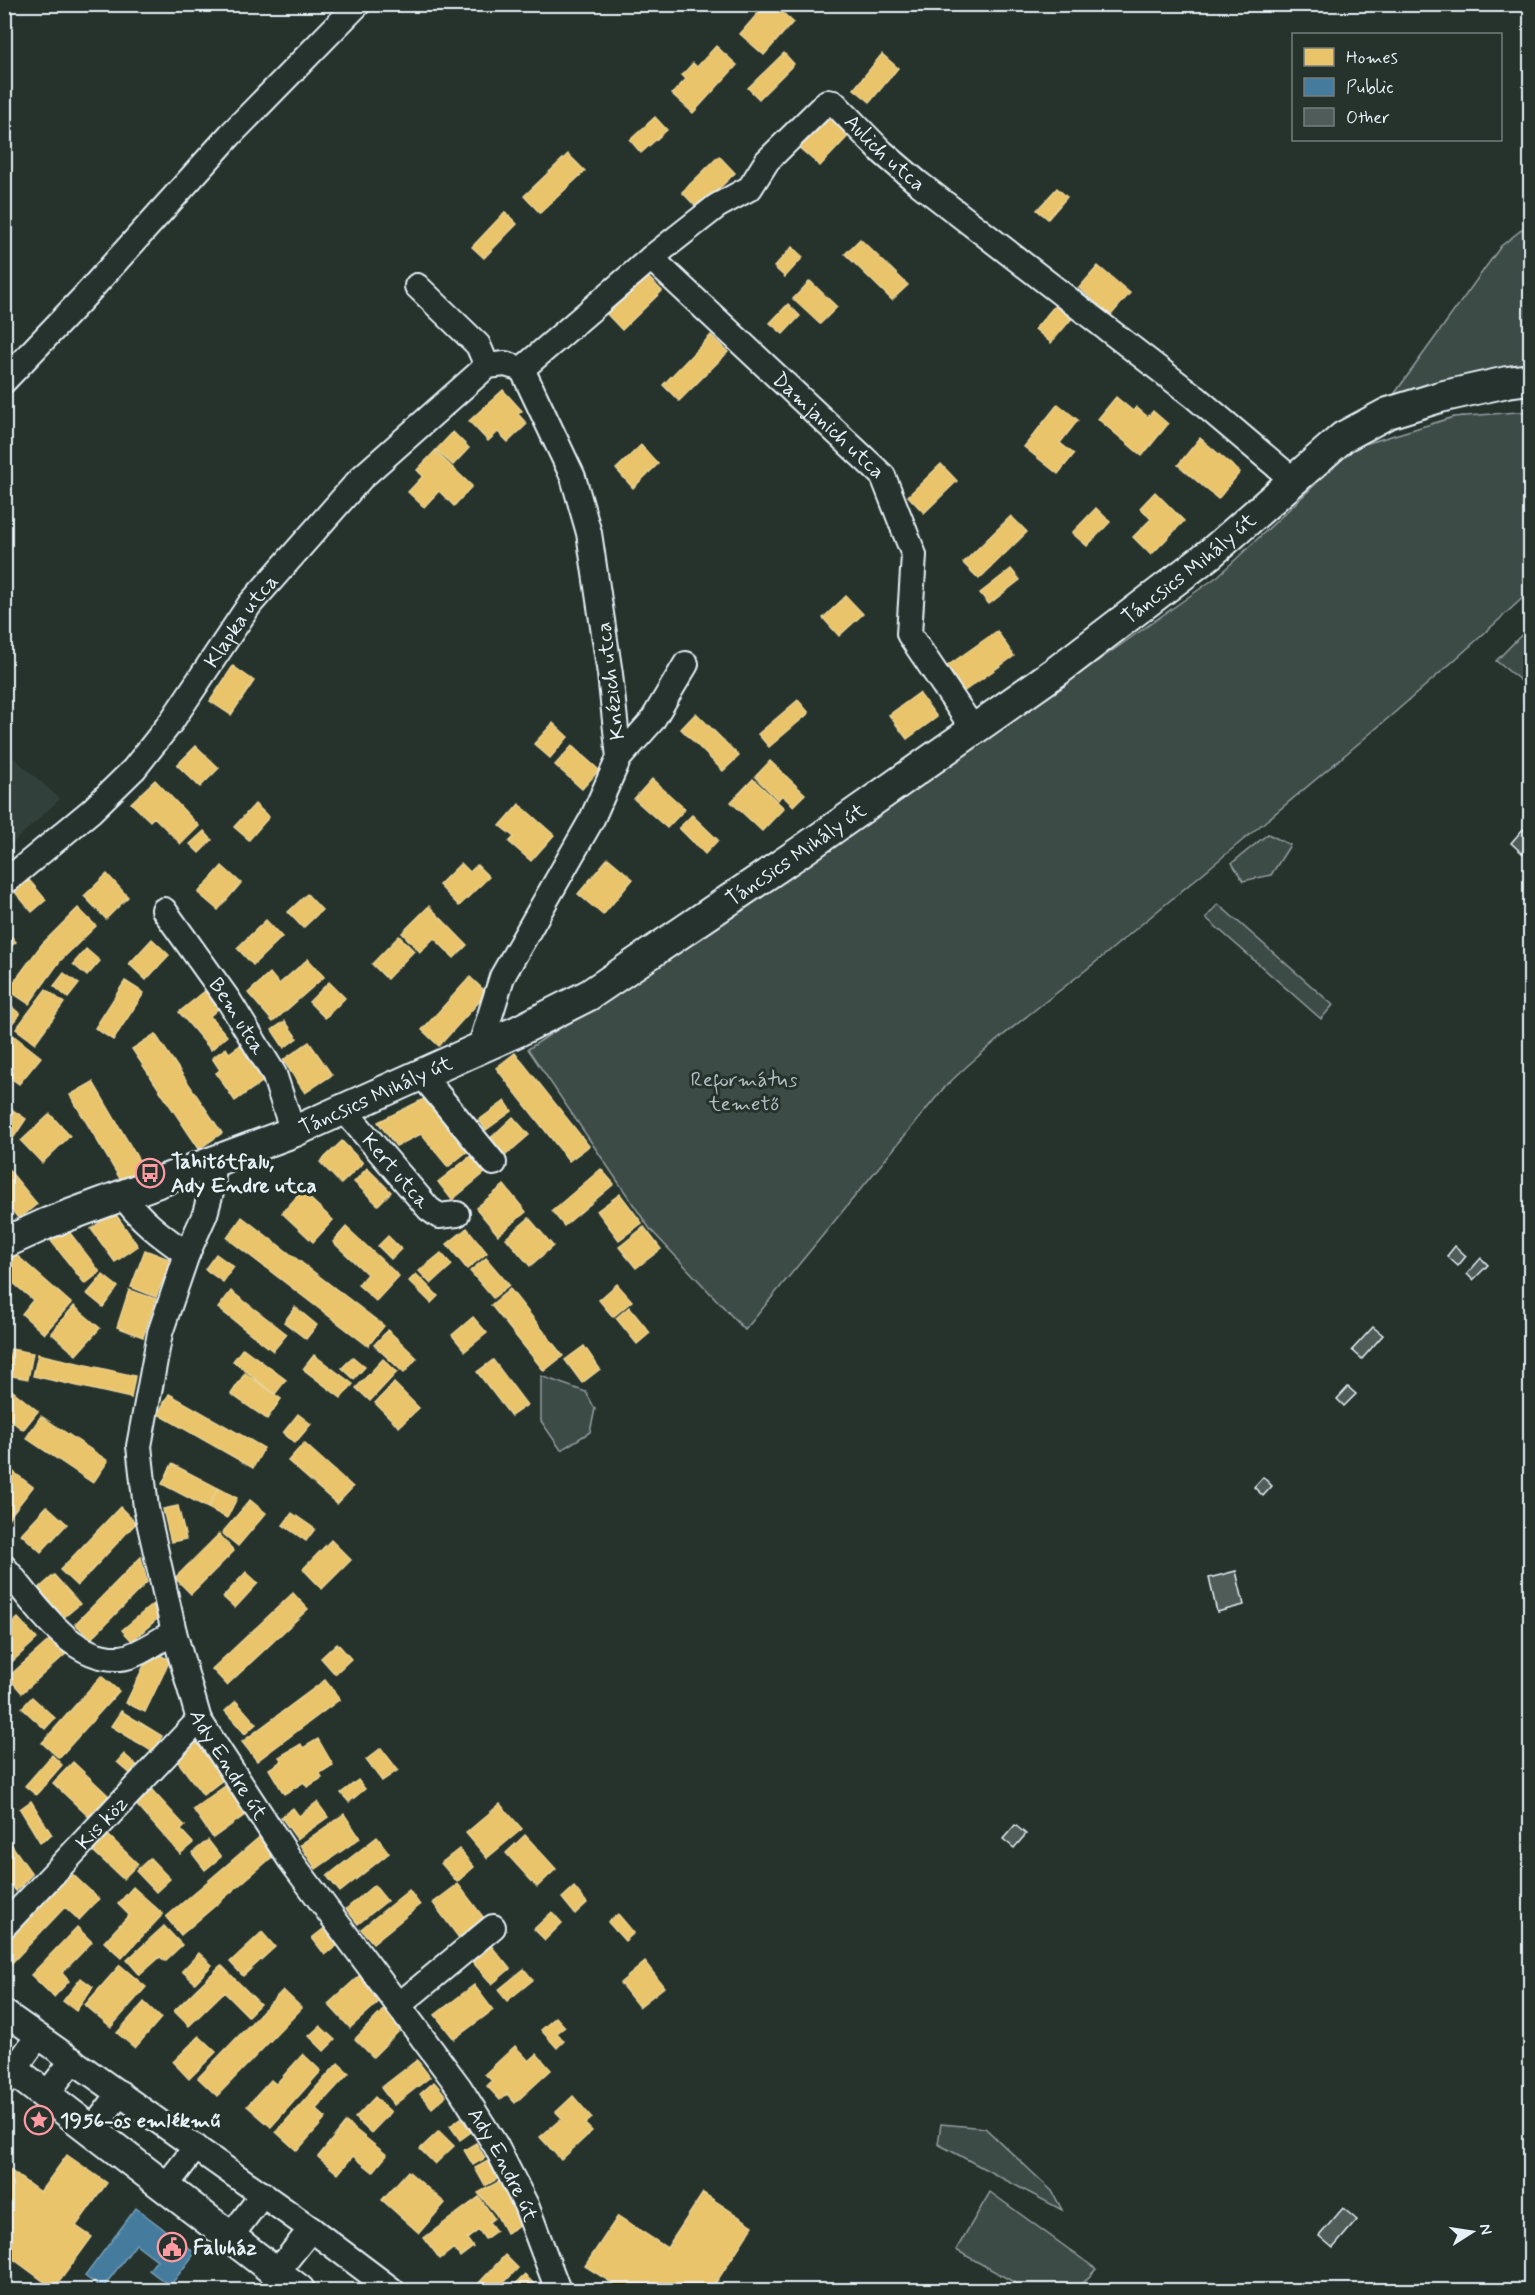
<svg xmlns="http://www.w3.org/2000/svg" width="1535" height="2295" viewBox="0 0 1535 2295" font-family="Mynerve,sans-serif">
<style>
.built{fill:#333f3a}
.green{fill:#3e4b47;stroke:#939ea0;stroke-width:1.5}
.homes{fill:#e9c46a;stroke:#e9d295;stroke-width:1.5}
.public{fill:#457b9d;stroke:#769eb8;stroke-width:1.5}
.building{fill:#505c59;stroke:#e8f1f8;stroke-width:1.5}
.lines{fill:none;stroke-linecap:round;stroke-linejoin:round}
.minor-casing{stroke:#e8f1f8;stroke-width:28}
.major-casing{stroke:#e8f1f8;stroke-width:34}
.minor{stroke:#26332d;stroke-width:24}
.major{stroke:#26332d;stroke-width:30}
.labels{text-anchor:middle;stroke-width:6;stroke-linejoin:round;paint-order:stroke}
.street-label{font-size:21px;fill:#e8f1f8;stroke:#26332d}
.park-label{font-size:21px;fill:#b5bfc3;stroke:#26332d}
.poi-label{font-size:21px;font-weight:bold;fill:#e8f1f8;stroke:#26332d;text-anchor:start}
</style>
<rect width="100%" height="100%" fill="#26332d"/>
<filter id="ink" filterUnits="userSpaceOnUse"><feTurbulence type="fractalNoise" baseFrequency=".0167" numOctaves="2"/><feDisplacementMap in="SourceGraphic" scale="12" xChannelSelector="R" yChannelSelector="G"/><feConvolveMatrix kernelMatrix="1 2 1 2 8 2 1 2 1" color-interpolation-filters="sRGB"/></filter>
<g filter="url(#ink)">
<path class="built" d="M5,750L60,799L5,850Z"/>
<path class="green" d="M1530,223V401L1524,373L1390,400L1501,246Z
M1530,411V591C1395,718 1249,834 1107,953C1052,998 993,1039 943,1089L745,1330L650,1229L528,1049L821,857L1218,576L1355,447L1454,417Z
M1530,626V688L1496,661Z
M1268,834L1290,845L1271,875L1243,881L1232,863Z
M1218,904L1333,1005L1321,1019L1206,918Z
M541,1376L586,1392L595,1409L590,1432L561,1450L541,1421Z
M941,2124L985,2128L1052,2191L1062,2210L938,2144Z
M990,2192L1096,2269L1077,2290H1028L956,2250Z"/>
<path class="homes" d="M766,4H773L793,22L764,55L740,34Z
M716,46L737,65L693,113L672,94L686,79L682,75L693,63L697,67Z
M784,53L794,64L759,99L748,88Z
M882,54L898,68L870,102L854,89Z
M828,109L852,132L820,166L795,144Z
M655,117L667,130L641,153L630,140Z
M568,154L585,171L540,213L524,196Z
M719,156L735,173L698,209L682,192Z
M1057,188L1067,197L1048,219L1037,210Z
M505,212L517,224L484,258L472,247Z
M860,239L908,285L892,300L845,254Z
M792,247L803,257L785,277L774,267Z
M1098,266L1130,293L1111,315L1079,288Z
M644,273L662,291L622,330L605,312Z
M810,281L837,307L820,324L793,299Z
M1057,303L1073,317L1051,343L1035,329Z
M788,304L800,316L783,334L770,323Z
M711,335L728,352L679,401L663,385Z
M503,390L522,411L518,414L527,424L508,442L498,432L488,441L469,421Z
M1116,397L1133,411L1136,407L1148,417L1153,411L1168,424L1142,456L1098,419Z
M1058,404L1078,420L1060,443L1074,454L1058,474L1024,447Z
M453,432L469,448L453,465L436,450Z
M1200,438L1240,472L1218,499L1178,465Z
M641,445L658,464L633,488L616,469Z
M435,451L472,486L454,506L439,491L424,507L408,492L423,476L417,470Z
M941,464L957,481L924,513L908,496Z
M1155,492L1184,521L1151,555L1133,537L1151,519L1140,508Z
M1096,508L1110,522L1087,546L1072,533Z
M1011,516L1027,532L979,579L963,563Z
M1011,569L1020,580L989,604L980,593Z
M846,596L863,614L839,636L823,618Z
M997,631L1014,656L963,692L946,667Z
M233,666L254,681L231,715L210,701Z
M919,693L937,717L907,739L889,715Z
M798,700L809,713L769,747L758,734Z
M696,713L739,756L723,771L681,729Z
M553,723L568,737L550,758L534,744Z
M196,746L219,768L200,787L177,765Z
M572,746L599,770L582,789L555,765Z
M770,761L805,794L793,806L782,795L778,800L755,777Z
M652,779L685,809L667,828L634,799Z
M753,779L784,808L762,831L731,802Z
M155,780L199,826L181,844L154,817L150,821L131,803Z
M255,804L269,817L249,840L234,827Z
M519,804L554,835L531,861L509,842L514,837L500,826Z
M692,815L718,840L705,854L679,828Z
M204,831L212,840L199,853L190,844Z
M608,858L633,879L603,915L578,894Z
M461,863L470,872L477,865L489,877L459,906L439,885Z
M222,866L241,883L218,910L198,893Z
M107,874L128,897L106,919L84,896Z
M29,880L46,900L32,912L15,892Z
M307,894L322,910L303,928L288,912Z
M429,906L467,945L454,958L434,938L420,952L402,933Z
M78,908L96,926L60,961L29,1004L8,990L42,944Z
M266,920L282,937L253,965L237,948Z
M4,929L16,942L4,952Z
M399,936L414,951L387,979L372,964Z
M152,939L169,955L146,980L129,964Z
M86,949L100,961L87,976L73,964Z
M308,959L324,977L273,1022L248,993L270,973L279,984Z
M64,973L79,984L68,998L54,986Z
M470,977L487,993L439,1046L422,1030Z
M125,981L144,993L113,1040L95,1028Z
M329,982L345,998L325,1018L309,1002Z
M46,989L64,1003L35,1043L16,1029Z
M205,991L219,1008L210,1016L227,1036L211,1050L179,1012Z
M4,1000L20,1014L10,1026L4,1020Z
M285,1021L297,1038L284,1048L272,1030Z
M9,1032L41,1057L19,1084L4,1073V1037Z
M155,1034L222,1133L199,1149L132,1049Z
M309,1042L332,1075L305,1093L283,1060Z
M242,1044L266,1079L235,1101L216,1073L220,1070L212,1058L226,1048L229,1053Z
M515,1053L589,1146L569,1161L496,1068Z
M93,1082L144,1169L122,1182L70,1095Z
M426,1098L469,1150L448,1167L421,1134L396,1146L378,1122Z
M505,1101L512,1111L486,1130L479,1120Z
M4,1104L26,1119L12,1140L4,1135Z
M50,1114L70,1136L42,1163L21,1141Z
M513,1117L529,1135L499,1161L484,1144Z
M342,1141L363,1163L341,1184L320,1162Z
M472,1155L486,1172L452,1200L438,1182Z
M4,1164L37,1204L19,1219L4,1201Z
M367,1168L391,1192L378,1205L354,1182Z
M601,1169L614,1184L564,1226L552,1211Z
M504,1185L526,1212L498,1235L476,1208Z
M302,1191L333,1220L313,1242L282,1213Z
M620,1194L642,1223L619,1240L597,1211Z
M114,1212L138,1246L115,1262L91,1229Z
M242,1217L384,1326L368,1346L227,1238Z
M529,1218L553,1246L530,1266L506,1238Z
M346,1227L399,1276L376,1301L358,1285L367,1274L333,1242Z
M644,1227L661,1249L636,1268L619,1247Z
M467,1228L487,1253L467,1269L447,1244Z
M67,1229L100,1272L85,1284L51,1241Z
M388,1236L401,1249L391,1259L378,1246Z
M145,1250L171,1260L156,1297L131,1287Z
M13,1252L71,1303L44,1334L22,1314L33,1300L4,1275V1262Z
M441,1253L452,1265L431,1284L419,1271Z
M216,1254L234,1267L223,1282L205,1269Z
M486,1258L509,1285L493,1298L470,1271Z
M416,1274L438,1296L431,1303L409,1281Z
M103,1275L118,1287L103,1307L87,1294Z
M617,1284L632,1301L613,1317L599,1300Z
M510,1289L563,1356L544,1371L491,1305Z
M129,1290L156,1299L143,1337L117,1327Z
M231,1291L287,1334L273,1351L218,1308Z
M74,1306L100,1328L76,1355L51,1333Z
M295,1307L317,1325L306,1339L284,1322Z
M629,1307L650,1333L637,1344L616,1318Z
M473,1317L487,1333L465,1351L452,1335Z
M388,1330L417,1358L404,1373L374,1345Z
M584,1346L600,1369L582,1383L565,1360Z
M243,1348L286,1380L275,1394L233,1361Z
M11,1349L33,1353L28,1379L6,1375Z
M38,1354L135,1376L131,1398L33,1376Z
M314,1355L353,1384L341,1398L303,1369Z
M353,1357L365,1367L354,1379L342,1368Z
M383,1359L397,1372L370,1401L356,1388Z
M493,1360L527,1405L511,1416L477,1372Z
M245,1373L281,1399L267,1419L231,1394Z
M394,1383L419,1408L399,1427L375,1403Z
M4,1384L38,1411L23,1430L4,1415Z
M169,1394L264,1448L253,1468L158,1414Z
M298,1414L311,1424L295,1443L283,1433Z
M41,1416L108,1461L93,1483L26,1438Z
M304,1443L353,1487L337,1504L288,1461Z
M172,1464L218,1488L208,1508L162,1484Z
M11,1470L33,1487L7,1520L4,1518V1478Z
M218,1488L237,1498L227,1518L208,1508Z
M250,1500L266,1513L238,1546L222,1533Z
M47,1506L67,1524L41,1552L21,1534Z
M178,1506L186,1539L171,1542L163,1509Z
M120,1507L136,1523L77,1586L60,1570Z
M292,1513L315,1529L306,1541L283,1525Z
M219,1534L234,1551L191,1594L175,1578Z
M331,1540L351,1560L322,1589L303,1569Z
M141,1557L147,1582L91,1639L75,1624Z
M246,1572L258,1583L235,1608L223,1597Z
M54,1575L80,1604L62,1619L37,1590Z
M293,1593L308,1609L227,1685L212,1669Z
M153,1604L158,1618L132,1641L122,1630Z
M18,1618L37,1639L4,1669V1630Z
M54,1636L68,1652L22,1693L8,1677Z
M337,1643L351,1659L335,1674L321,1658Z
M151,1651L170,1660L145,1712L126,1703Z
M101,1676L119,1691L59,1758L42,1743Z
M325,1680L340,1699L257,1761L242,1742Z
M32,1697L55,1718L45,1729L22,1708Z
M236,1701L256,1724L245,1734L225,1711Z
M121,1711L162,1736L153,1752L111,1726Z
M318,1739L333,1765L320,1773L322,1778L307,1787L304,1782L284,1794L269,1769L282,1761L279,1757L301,1744L303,1748Z
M196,1742L224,1779L203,1795L175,1758Z
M381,1748L398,1770L382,1781L366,1760Z
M124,1754L140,1768L133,1776L117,1762Z
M52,1755L62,1765L36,1795L25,1786Z
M73,1762L110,1797L91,1819L53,1783Z
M358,1780L365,1789L349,1802L341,1793Z
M228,1784L249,1812L213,1838L193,1809Z
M151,1789L185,1826L181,1830L193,1843L180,1854L135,1803Z
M31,1801L52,1835L40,1842L20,1809Z
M317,1802L328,1817L297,1839L281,1817L293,1808L299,1816Z
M500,1804L522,1829L487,1858L466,1833Z
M344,1814L360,1838L316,1869L300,1845Z
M107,1834L138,1864L123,1879L92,1850Z
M263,1834L278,1852L181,1935L166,1917Z
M525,1835L556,1869L537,1887L506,1853Z
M6,1837L32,1874L16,1891L4,1875Z
M377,1837L389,1853L340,1892L327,1876Z
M208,1840L221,1857L205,1870L192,1853Z
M459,1849L474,1867L457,1882L441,1863Z
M150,1858L170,1879L156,1892L136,1871Z
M68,1870L99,1899L79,1920L65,1907L6,1969L4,1937Z
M458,1884L487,1922L462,1942L433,1903Z
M374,1885L387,1901L358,1924L346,1909Z
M133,1887L163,1914L122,1958L104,1942L129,1915L118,1904Z
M574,1887L587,1903L575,1914L562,1898Z
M409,1890L420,1905L373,1943L361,1929Z
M552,1912L562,1923L545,1940L534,1929Z
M618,1914L634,1933L625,1941L608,1922Z
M164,1926L182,1945L165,1961L160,1957L140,1975L127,1960Z
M77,1927L92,1942L62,1973L69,1981L54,1997L31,1975Z
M326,1927L339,1944L325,1955L312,1938Z
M262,1932L275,1947L243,1976L230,1962Z
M488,1942L510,1969L492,1984L469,1958Z
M199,1953L212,1965L195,1983L182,1971Z
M645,1962L664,1987L639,2007L620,1983Z
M120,1965L146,1987L111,2027L85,2005Z
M221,1965L260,2004L248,2016L224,1992L189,2026L174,2011Z
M524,1969L533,1980L507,2001L498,1990Z
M360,1975L382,1999L350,2028L328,2004Z
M81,1978L93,1987L76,2011L63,2001Z
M474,1985L493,2010L454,2039L435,2015Z
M283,1990L302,2008L217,2096L198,2078Z
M144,2002L161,2018L135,2048L117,2033Z
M386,2007L404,2026L373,2057L355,2039Z
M556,2017L565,2027L557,2033L564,2041L557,2048L541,2030Z
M320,2026L335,2040L324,2051L309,2036Z
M199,2036L216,2052L189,2079L173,2062Z
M515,2046L529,2061L537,2054L551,2070L515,2103L507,2094L500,2100L487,2086L492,2081L485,2074Z
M303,2054L321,2071L271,2127L247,2106L271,2080L276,2084Z
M417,2060L430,2077L394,2105L381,2088Z
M338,2063L349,2073L316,2109L326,2118L297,2151L276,2132Z
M434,2082L446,2096L432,2108L420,2094Z
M573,2096L592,2118L585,2124L592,2131L561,2160L540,2137L562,2118L556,2112Z
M375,2097L391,2112L371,2133L355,2118Z
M461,2118L471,2132L460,2140L450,2126Z
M346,2122L387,2155L373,2172L353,2156L338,2174L318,2157Z
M439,2131L454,2146L435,2164L420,2149Z
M476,2143L485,2158L473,2165L464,2150Z
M67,2155L107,2183L76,2226L92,2237L54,2289L4,2252V2166L40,2192Z
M488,2161L497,2179L485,2186L475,2168Z
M408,2171L445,2203L419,2233L382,2200Z
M500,2181L522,2225L506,2233L496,2214L478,2193Z
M703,2193L753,2226L711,2290H623L585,2266L618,2216L667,2248Z
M479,2197L494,2218L489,2222L496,2231L485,2239L479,2230L467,2239L473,2247L460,2257L454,2248L440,2259L424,2238Z
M505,2255L518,2268L497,2290H485L478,2284Z
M525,2275L540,2290H509Z"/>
<path class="public" d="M136,2208L195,2253L170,2286L149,2270L157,2260L136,2244L102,2289L85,2276Z"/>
<path class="building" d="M1523,829L1530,836V846L1523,854L1511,843Z
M1455,1246L1466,1256L1458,1266L1447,1256Z
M1481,1258L1488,1265L1473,1280L1467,1274Z
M1373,1327L1383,1335L1362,1359L1352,1350Z
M1348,1387L1356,1394L1344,1406L1337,1399Z
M1263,1477L1272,1486L1263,1496L1254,1487Z
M1236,1571L1244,1605L1217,1612L1209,1578Z
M1015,1825L1026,1834L1014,1848L1003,1839Z
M1343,2208L1357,2220L1333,2248L1319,2236Z"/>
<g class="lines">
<g class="minor-casing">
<g id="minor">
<path id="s1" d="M651,258L883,476L914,555L909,634L974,730"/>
<path d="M417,286L478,345L487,366"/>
<path id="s2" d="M487,366L505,364L522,369L651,258L717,206L750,188L767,161L827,102L834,103L882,152L917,182L1195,397L1293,480"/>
<path d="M4,381L82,299L230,135L358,4"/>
<path d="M619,758L652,721L686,664"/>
<path id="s3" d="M4,883L91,811L134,769L171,722L250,604L361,478L487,366"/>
<path id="s4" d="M164,910L229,1001L274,1074L293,1132"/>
<path d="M480,1048L502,977L592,819L619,758L610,674L589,533L573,477L522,369"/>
<path d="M421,1074L494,1163"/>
<path id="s5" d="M344,1110L429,1209L439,1216L457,1214"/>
<path id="s6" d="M211,1164L213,1185L205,1214L187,1254L160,1333L139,1446L146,1508L174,1632L199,1720L291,1861L459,2087L496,2146L526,2205L558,2290"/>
<path d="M122,1194C139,1220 163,1237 187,1254"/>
<path d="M4,1567C34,1601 69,1661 120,1658C137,1657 159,1640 174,1632"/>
<path id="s7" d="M4,1926L199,1720"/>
<path d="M399,2005L493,1927"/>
<path d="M4,2012L311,2229L392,2290"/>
<path d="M4,2084L38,2036"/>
<path d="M46,2095L73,2060"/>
<path d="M92,2130L120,2093"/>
<path d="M165,2187L196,2147"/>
<path d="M230,2237L263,2194"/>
<path d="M276,2273L311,2229"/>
</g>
</g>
<g class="major-casing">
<g id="major">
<path id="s8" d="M4,1243L48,1223L293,1132L518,1031L589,995L800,852L1057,671L1211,553L1343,437L1388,413L1440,397L1507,382L1530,379"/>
<path d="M4,2063L299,2290"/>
</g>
</g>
<use href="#minor" class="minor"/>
<use href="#major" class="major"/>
</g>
</g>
<defs>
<g id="bus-ring" transform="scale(1.5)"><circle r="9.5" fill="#26332d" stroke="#ff9aa2" stroke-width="1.5"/><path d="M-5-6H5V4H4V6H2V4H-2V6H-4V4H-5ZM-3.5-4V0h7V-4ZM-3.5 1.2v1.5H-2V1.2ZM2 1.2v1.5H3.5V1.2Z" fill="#ff9aa2"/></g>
<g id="sight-ring" transform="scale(1.5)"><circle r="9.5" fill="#26332d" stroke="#ff9aa2" stroke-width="1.5"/><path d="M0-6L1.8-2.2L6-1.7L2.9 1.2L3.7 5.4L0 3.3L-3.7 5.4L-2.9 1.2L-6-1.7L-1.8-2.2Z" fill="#ff9aa2"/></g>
<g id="civic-ring" transform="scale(1.5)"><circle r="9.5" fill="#26332d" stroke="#ff9aa2" stroke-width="1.5"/><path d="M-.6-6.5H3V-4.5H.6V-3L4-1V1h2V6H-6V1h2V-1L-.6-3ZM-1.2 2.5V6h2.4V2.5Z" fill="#ff9aa2"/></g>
</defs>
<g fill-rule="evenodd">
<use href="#bus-ring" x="150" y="1173"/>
<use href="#sight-ring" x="39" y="2120"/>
<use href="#civic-ring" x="172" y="2247"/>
</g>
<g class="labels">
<g class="street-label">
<text dy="7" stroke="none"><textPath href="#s2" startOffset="522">Aulich utca</textPath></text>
<text dy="7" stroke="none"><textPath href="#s1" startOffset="244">Damjanich utca</textPath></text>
<text dy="7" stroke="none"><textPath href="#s8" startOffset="1372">Táncsics Mihály út</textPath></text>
<text dy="7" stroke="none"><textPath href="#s3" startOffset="356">Klapka utca</textPath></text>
<text transform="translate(610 681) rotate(-97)" y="7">Knézich utca</text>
<text dy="7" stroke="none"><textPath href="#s8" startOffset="886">Táncsics Mihály út</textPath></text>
<text dy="7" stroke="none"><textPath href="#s4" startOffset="129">Bem utca</textPath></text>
<text dy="7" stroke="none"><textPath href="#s8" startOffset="400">Táncsics Mihály út</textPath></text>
<text dy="7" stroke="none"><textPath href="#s5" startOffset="80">Kert utca</textPath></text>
<text dy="7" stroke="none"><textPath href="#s6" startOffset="628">Ady Endre út</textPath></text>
<text dy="7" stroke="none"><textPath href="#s7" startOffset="142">Kis köz</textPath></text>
<text dy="7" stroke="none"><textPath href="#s6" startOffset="1114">Ady Endre út</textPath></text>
</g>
<g class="park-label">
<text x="744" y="1086">Református<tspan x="744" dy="24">temető</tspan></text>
</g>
<g class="poi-label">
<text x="171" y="1168">Tahitótfalu,<tspan x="171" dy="24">Ady Endre utca</tspan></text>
<text x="60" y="2127">1956-os emlékmű</text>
<text x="193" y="2254">Faluház</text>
</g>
</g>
<rect width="1535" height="2295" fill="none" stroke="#26332d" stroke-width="24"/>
<rect x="12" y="12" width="1511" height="2271" fill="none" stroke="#e8f1f8" stroke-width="2" filter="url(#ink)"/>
<rect x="1292" y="33" width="210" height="108" fill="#26332d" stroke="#747f7e" stroke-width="1.5"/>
<rect x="1304" y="48" width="30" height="18" fill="#e9c46a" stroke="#747f7e" stroke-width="1.5"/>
<text x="1346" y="63" font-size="18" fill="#e8f1f8">Homes</text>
<rect x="1304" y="78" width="30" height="18" fill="#457b9d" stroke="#747f7e" stroke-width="1.5"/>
<text x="1346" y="93" font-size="18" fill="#e8f1f8">Public</text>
<rect x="1304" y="108" width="30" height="18" fill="#505c59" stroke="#747f7e" stroke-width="1.5"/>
<text x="1346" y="123" font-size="18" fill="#e8f1f8">Other</text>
<g transform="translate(1472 2232) rotate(78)" stroke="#26332d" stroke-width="4.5" paint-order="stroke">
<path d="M0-4.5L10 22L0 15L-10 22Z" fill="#e8f1f8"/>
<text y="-9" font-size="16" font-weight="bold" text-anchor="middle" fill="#e8f1f8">N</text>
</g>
</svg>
